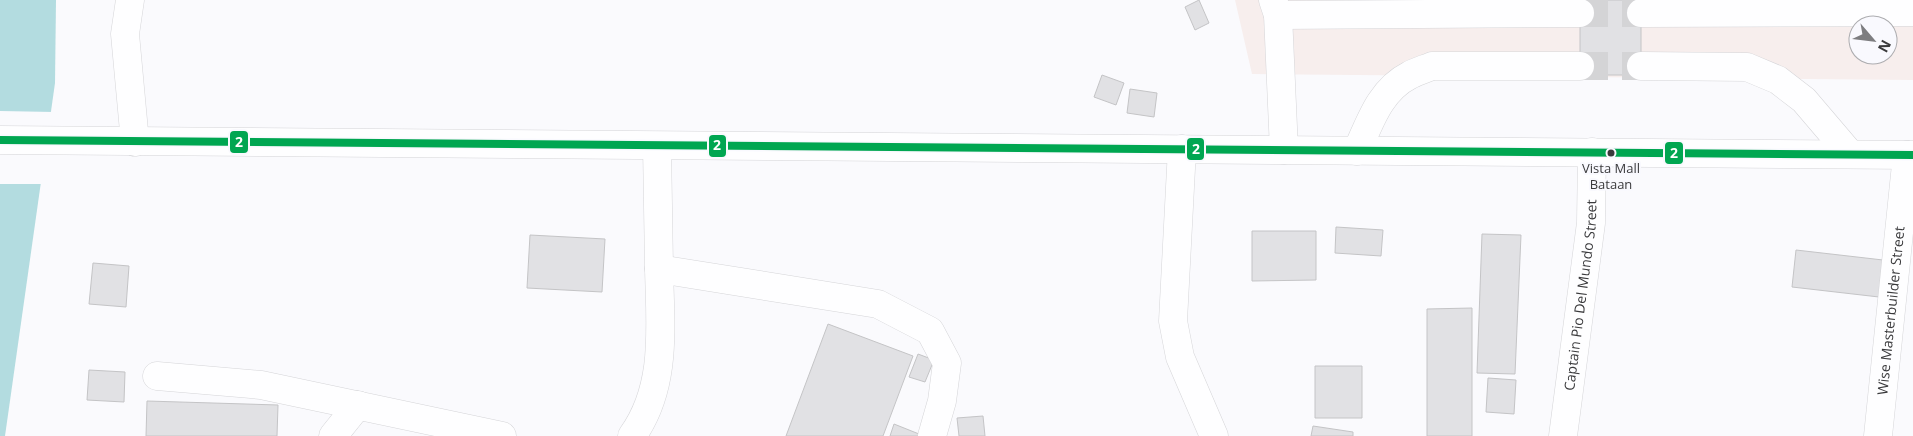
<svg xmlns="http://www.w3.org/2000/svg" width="1913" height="436" viewBox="0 0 1913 436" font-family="'Open Sans',sans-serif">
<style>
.commercial{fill:#f7eeed;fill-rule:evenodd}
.water{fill:#b3dce0}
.pier{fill:#fafafd}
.building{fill:#e1e1e4;stroke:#c4c4c6}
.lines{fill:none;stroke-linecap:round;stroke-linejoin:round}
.minor-tunnel{stroke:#d4d4d6;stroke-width:28;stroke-dasharray:28 14;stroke-linecap:butt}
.minor-casing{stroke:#d5d5d8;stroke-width:29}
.major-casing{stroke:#d5d5d8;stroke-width:29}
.minor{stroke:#fefeff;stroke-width:28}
.major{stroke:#fefeff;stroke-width:28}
.bus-1-casing{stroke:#f9f9fe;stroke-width:11}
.bus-1{stroke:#00a651;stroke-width:8}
.bus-dot{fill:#3a3a3c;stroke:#f9f9fe;stroke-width:2}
.labels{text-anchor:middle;stroke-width:4;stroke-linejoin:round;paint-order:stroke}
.bus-label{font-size:13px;fill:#3a3a3c;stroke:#f9f9fe}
.street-label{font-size:14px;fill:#3a3a3c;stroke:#f9f9fe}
.line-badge{stroke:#f9f9fe;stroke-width:2}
.badge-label{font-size:14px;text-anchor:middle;font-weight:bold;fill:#fff}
</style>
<rect width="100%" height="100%" fill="#fafafd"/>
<path class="commercial" d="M1235,0H1913V80L1252,74ZM1858,25H1888V55H1858Z"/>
<path class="water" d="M0,0H56L55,83L5,436H0Z"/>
<path class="pier" d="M0,111L54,112L43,184H0Z"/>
<path class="building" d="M1199,0L1209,23L1195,30L1185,7Z
M1580,0H1641V75H1580Z
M1102,75L1124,83L1116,105L1094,97Z
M1130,89L1157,93L1154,117L1127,113Z
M1336,227L1383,230L1381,256L1335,253Z
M1252,231H1316V280L1252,281Z
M1482,234L1521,235L1515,374L1477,373Z
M530,235L605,239L602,292L527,288Z
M1796,250L1883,260L1879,297L1792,287Z
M93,263L129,266L126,307L89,304Z
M1472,308V436H1427V309Z
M828,324L913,356L883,436H786Z
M918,354L934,360L925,382L909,377Z
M1315,366H1362V418H1315Z
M89,370L125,372L124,402L87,400Z
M1488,378L1516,380L1514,414L1486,412Z
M147,401L278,405L277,436H146Z
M983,416L985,436H959L957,418Z
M894,424L919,434L918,436H890Z
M1313,426L1353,432V436H1311Z"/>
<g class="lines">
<path class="minor-tunnel" d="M1580,13H1641
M1580,66H1641"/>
<g class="minor-casing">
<g id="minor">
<path d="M130,0L125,34L135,142"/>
<path d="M1273,0L1278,15L1284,150"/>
<path d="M1641,13L1913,12"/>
<path d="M1278,15L1580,13"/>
<path d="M1641,66L1747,67L1778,80L1804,100L1850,154"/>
<path d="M1182,149L1173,321L1180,357L1214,436"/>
<path d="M1357,151C1370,122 1380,90 1410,75C1417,71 1425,69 1432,66H1580"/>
<path d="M659,269L878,304L930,331L947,363L942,401L932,436"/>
<path d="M157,376L261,385L502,436"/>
<path d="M333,436L358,405"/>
<path d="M632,436C668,386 660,325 659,267C658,227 658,186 657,146"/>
<path id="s1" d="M1563,436L1591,223L1592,152"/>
<path id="s2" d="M1878,436L1907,155"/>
</g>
</g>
<g class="major-casing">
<path id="major" d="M0,140L1913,155"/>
</g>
<use href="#minor" class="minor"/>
<use href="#major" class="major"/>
<g class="bus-1-casing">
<path id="bus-1" d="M0,140L1913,155"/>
</g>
<use href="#bus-1" class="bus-1"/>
</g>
<circle class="bus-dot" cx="1611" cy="153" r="4.5"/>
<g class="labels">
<g class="bus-label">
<text x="1611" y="173">Vista Mall<tspan x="1611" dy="16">Bataan</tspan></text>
</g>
<g class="street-label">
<text dy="5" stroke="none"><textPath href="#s1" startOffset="142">Captain Pio Del Mundo Street</textPath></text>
<text dy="5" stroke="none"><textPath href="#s2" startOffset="126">Wise Masterbuilder Street</textPath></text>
</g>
</g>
<g class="line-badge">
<rect x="229" y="130" width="20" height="24" rx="5" fill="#00a651"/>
<rect x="708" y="134" width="19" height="24" rx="5" fill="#00a651"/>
<rect x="1186" y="137" width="19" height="24" rx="5" fill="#00a651"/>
<rect x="1664" y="141" width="20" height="24" rx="5" fill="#00a651"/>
</g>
<g class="badge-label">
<text x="239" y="147">2</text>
<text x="717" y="150">2</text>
<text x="1196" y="154">2</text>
<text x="1674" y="158">2</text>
</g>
<g transform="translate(1873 40) rotate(118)"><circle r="24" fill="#f9f9fe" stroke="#adadb0"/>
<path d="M0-4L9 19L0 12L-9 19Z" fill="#7d7d80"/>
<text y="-8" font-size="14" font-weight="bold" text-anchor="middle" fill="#3a3a3c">N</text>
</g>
</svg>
